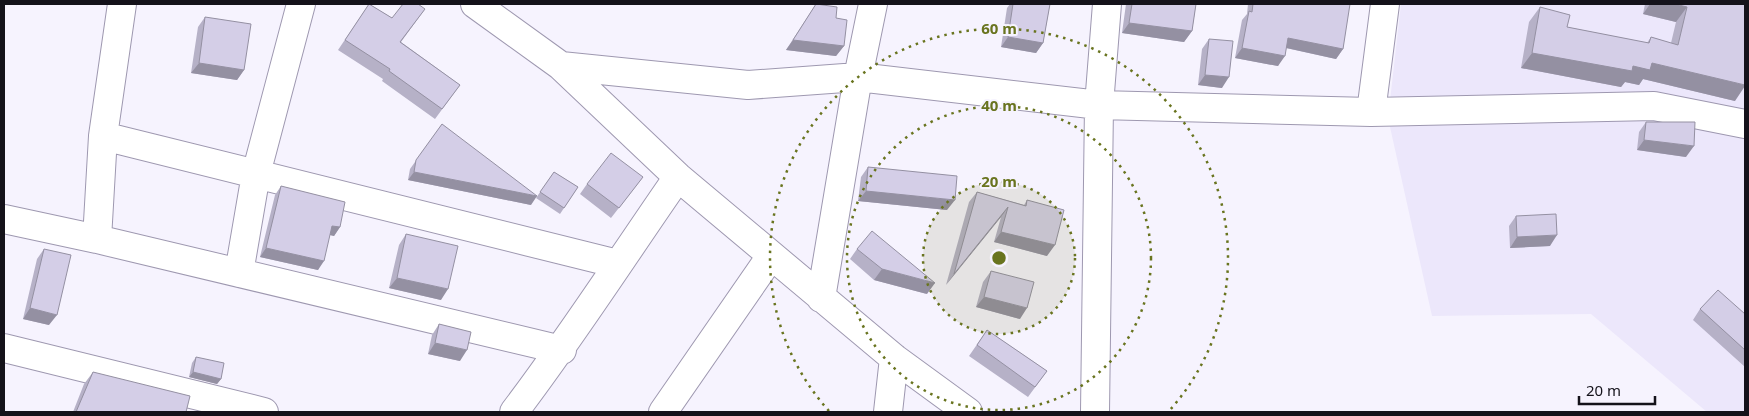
<svg xmlns="http://www.w3.org/2000/svg" width="1749" height="416" viewBox="0 0 1749 416" font-family="'Noto Sans',sans-serif">
<style>
.built{fill:#ece7fb}
.lines{fill:none;stroke-linecap:round;stroke-linejoin:round}
.minor-casing{stroke:#9e98b0;stroke-width:30}
.minor{stroke:#fff;stroke-width:28}
.wall{fill:#b6b1c7}
.shaded-wall{fill:#9490a2}
.building{fill:#d4cee7;stroke:#9490a2}
.ring{fill:none;stroke:#69741f;stroke-width:2.5;stroke-dasharray:2.5 5}
.centre{fill:#69741f;stroke:#f6f3fe;stroke-width:2.5}
.ring-label{font-size:15px;text-anchor:middle;font-weight:bold;fill:#69741f;stroke:#f6f3fe;stroke-width:4;stroke-linejoin:round;paint-order:stroke}
</style>
<rect width="100%" height="100%" fill="#f6f3fe"/>
<path class="built" d="M1401,4H1745V412H1707L1591,314L1432,316L1388,118Z"/>
<g class="lines">
<g class="minor-casing">
<path id="minor" d="M475,4L561,66L678,177L894,358L968,412
M561,66L748,85L858,77L1099,105L1371,112L1654,106L1745,124
M1371,112L1385,4
M103,136L618,264
M4,219L97,239L562,350
M97,239L103,136L122,4
M239,273L256,174L301,4
M821,298L858,77L873,4
M4,348L264,412
M514,412C572,336 623,256 678,177
M663,412L771,256
M888,412L894,358
M1095,412L1099,105L1107,4"/>
</g>
<use href="#minor" class="minor"/>
</g>
<path class="wall" d="M369,4L392,18L425,9L401,42L460,85L435,119L382,81L383,79L338,50Z
M816,4L836,18L844,46L836,56L786,50Z
M1010,4H1050L1043,43L1036,53L1001,47L1007,8Z
M1126,4H1196L1192,31L1184,42L1122,33Z
M1248,4H1349L1343,49L1336,59L1286,48L1278,66L1235,58L1242,20L1247,14Z
M1645,4H1745L1735,101L1643,79L1639,85L1625,82L1621,87L1521,68L1529,22L1540,7L1567,27L1647,43L1651,37L1671,43L1676,22L1643,14Z
M205,17L244,70L237,80L191,73L198,27Z
M1209,39L1222,88L1198,85L1202,49Z
M1646,122L1686,157L1637,150L1639,132Z
M442,124L531,205L408,180L410,169Z
M868,167L947,210L858,201L861,177Z
M554,172L578,187L560,214L536,198Z
M643,177L611,218L580,194L587,184Z
M281,186L340,227L334,236L330,235L318,270L260,257L275,195Z
M977,192L1024,205L1027,200L1047,256L994,242L1001,217L946,285L969,202Z
M1516,216L1550,246L1510,248L1509,226Z
M406,234L441,300L389,288L399,245Z
M44,249L49,325L23,319L37,259Z
M857,249L927,294L874,280L850,259Z
M991,271L1020,319L976,307L983,282Z
M1700,309L1745,314V367L1693,320Z
M439,324L460,361L428,354L432,335Z
M987,330L1047,371L1028,397L969,356Z
M196,357L221,379L217,384L189,377L192,363Z
M93,372L186,412H73L84,384Z"/>
<path class="shaded-wall" d="M616,4H637L635,5Z
M1650,4H1675L1687,7L1676,22L1643,14Z
M1129,23L1192,31L1184,42L1122,33Z
M1008,37L1043,43L1036,53L1001,47Z
M1288,38L1343,49L1336,59L1282,47Z
M793,40L844,46L836,56L786,50Z
M1242,48L1285,56L1278,66L1235,58Z
M1532,53L1633,66L1652,63L1745,85V86L1735,101L1643,79L1639,85L1625,82L1621,87L1521,68Z
M199,63L244,70L237,80L191,73Z
M1205,75L1229,77L1222,88L1198,85Z
M1644,140L1694,146L1686,157L1637,150Z
M414,172L537,196L531,205L408,180Z
M866,191L955,200L947,210L858,201Z
M1008,207L1001,217L946,285L954,274Z
M332,226L340,227L334,236L326,234Z
M1001,232L1055,245L1047,256L994,242Z
M1557,235L1550,246L1510,248L1517,237Z
M266,248L324,261L318,270L260,257Z
M882,269L935,283L927,294L874,280Z
M397,278L448,289L441,300L389,288Z
M984,297L1027,308L1020,319L976,307Z
M30,308L57,315L49,325L23,319Z
M435,343L467,350L460,361L428,354Z
M193,372L221,379L217,384L189,377Z"/>
<path class="building" d="M369,4L392,18L403,4H418L425,9L400,42L460,85L442,109L389,71L390,69L345,40Z
M816,4L837,7L836,18L847,20L844,46L793,40Z
M1013,4H1050L1043,43L1008,37Z
M1132,4H1196L1192,31L1129,23Z
M1253,4H1350L1343,49L1288,38L1285,56L1242,48L1249,11L1252,12Z
M1675,4H1745V85L1652,63L1650,70L1633,66L1632,71L1532,53L1540,7L1570,15L1567,27L1649,43L1651,37L1678,45L1687,7Z
M205,17L251,24L244,70L199,63Z
M1209,39L1233,41L1229,77L1205,75Z
M1646,122H1695L1694,146L1644,140Z
M442,124L537,196L414,172L416,160Z
M611,153L643,177L619,208L587,184Z
M868,167L957,176L955,200L866,191Z
M554,172L578,187L564,208L540,192Z
M281,186L345,202L340,227L332,226L324,261L266,248Z
M977,192L1026,206L1027,200L1064,210L1055,245L1001,232L1008,207L954,274Z
M1556,214L1557,235L1517,237L1516,216Z
M872,231L935,283L882,269L857,249Z
M406,234L458,246L448,289L397,278Z
M44,249L71,255L57,315L30,308Z
M991,271L1034,282L1027,308L984,297Z
M1718,290L1745,314V350L1700,309Z
M439,324L471,332L467,350L435,343Z
M987,330L1047,371L1035,387L977,345Z
M196,357L224,363L221,379L193,372Z
M93,372L190,396L186,412H76Z"/>
<circle cx="999" cy="258" r="76" fill="#69741f" fill-opacity=".12"/>
<g class="ring">
<circle cx="999" cy="258" r="76"/>
<circle cx="999" cy="258" r="152"/>
<path d="M829 411A229 229 0 1 1 1169 411"/>
</g>
<circle cx="999" cy="258" r="8" class="centre"/>
<g class="ring-label">
<text x="999" y="34">60 m</text>
<text x="999" y="111">40 m</text>
<text x="999" y="187">20 m</text>
</g>
<rect width="1749" height="416" fill="none" stroke="#14121a" stroke-width="10"/>
<path d="M1579 396v8h76v-8" fill="none" stroke="#14121a" stroke-width="2.5"/>
<text x="1586" y="396" font-size="15" fill="#14121a" stroke="#f6f3fe" stroke-width="4" paint-order="stroke">20 m</text>
</svg>
